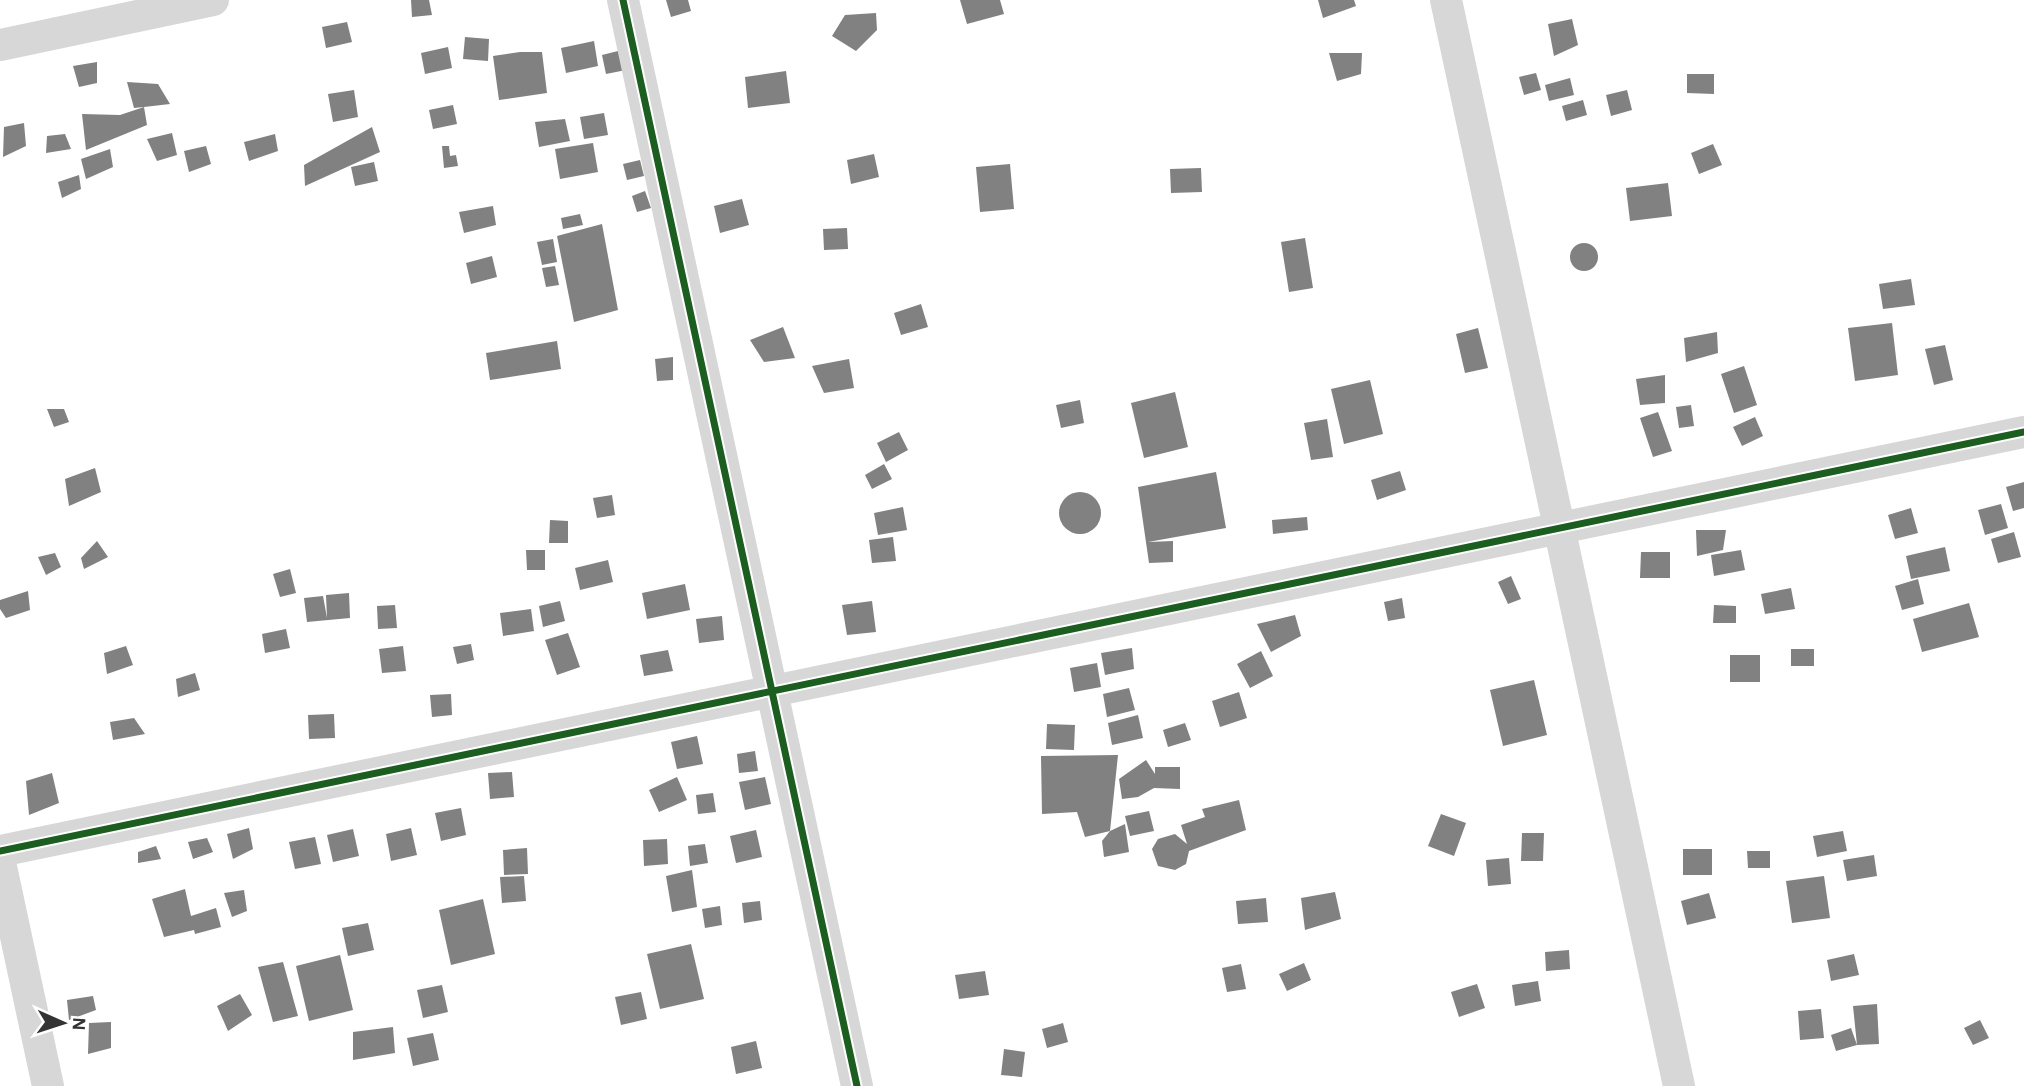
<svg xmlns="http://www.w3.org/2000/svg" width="2024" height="1086" viewBox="0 0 2024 1086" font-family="'Alegreya Sans',sans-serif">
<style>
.building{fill:#818181}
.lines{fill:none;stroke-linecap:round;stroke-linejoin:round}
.minor{stroke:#d7d7d7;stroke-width:32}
.cycleway-casing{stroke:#fff;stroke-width:11}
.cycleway{stroke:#1b5e20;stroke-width:7}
</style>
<rect width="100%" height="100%" fill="#fff"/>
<path class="building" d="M411,0H429L432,15L412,17Z
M666,0H688L691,11L671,17Z
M960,0H1000L1004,14L967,24Z
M1318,0H1354L1356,6L1323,18Z
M876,13L877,30L856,51L832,36L845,15Z
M1572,19L1578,45L1554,56L1548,24Z
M347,22L352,42L326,48L322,27Z
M465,37L489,39L488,61L463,59Z
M594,41L598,66L566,73L561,48Z
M448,47L452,68L425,74L421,53Z
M622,50L626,70L606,74L602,55Z
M520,52H542L547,93L499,100L493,56Z
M1329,53H1362L1361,74L1337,81Z
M97,62V83L79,87L73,66Z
M786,71L790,103L748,108L745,77Z
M1536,73L1541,90L1524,95L1519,77Z
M1687,74H1714V94L1687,93Z
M1570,78L1574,95L1549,101L1545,85Z
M127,82L158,84L170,104L144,107L147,125L86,150L82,114L120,115L144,107L134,108Z
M354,90L358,117L333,122L328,94Z
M1627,90L1632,110L1611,116L1606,95Z
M1583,100L1587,115L1566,121L1562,106Z
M453,105L457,124L433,129L429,110Z
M604,113L608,135L584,139L580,117Z
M565,119L570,141L539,147L535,122Z
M24,123L26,146L3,157L4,127Z
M372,127L380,152L305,186L304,165Z
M172,133L177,155L157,161L147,139Z
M65,134L71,149L46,153L47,136Z
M275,134L278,151L249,161L244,142Z
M593,143L598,172L560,179L555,149Z
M1713,144L1722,165L1699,174L1691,153Z
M206,146L211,164L189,172L184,151Z
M442,146H449L450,156L456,155L458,166L444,168Z
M110,149L113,167L86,179L81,159Z
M874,154L879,177L851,184L847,160Z
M640,160L644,176L627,180L623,164Z
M374,162L378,181L355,186L351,167Z
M1010,164L1014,209L980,212L976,167Z
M1201,168L1202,192L1171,193L1170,169Z
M79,175L81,189L62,198L58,182Z
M1668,183L1672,216L1630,221L1626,188Z
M645,191L651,208L637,212L632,196Z
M742,199L749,225L720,233L714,206Z
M493,206L496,225L464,233L459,212Z
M580,214L583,225L563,229L561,218Z
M602,224L618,310L574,322L557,236Z
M847,228L848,249L824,250L823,229Z
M1305,238L1313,288L1289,292L1281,242Z
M553,239L557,262L542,265L537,242Z
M1570 257a14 14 0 1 1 28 0a14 14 0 1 1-28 0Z
M492,256L497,277L471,284L466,263Z
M555,266L559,285L546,287L542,268Z
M1911,279L1915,305L1883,309L1879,284Z
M921,304L928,327L901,335L894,313Z
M1892,323L1898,375L1855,381L1848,328Z
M783,327L795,358L764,362L750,340Z
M1478,328L1488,368L1465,373L1456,334Z
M1717,332L1718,353L1686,362L1684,338Z
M557,341L561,369L490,380L486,353Z
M1945,345L1953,380L1934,385L1925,349Z
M673,357V380L657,381L655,359Z
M849,359L854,388L824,393L812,366Z
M1744,366L1757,405L1734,413L1721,374Z
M1665,375V403L1640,405L1636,379Z
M1370,380L1383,434L1344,444L1331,389Z
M1175,392L1188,447L1144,458L1131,403Z
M1080,400L1084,423L1061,428L1056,405Z
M1691,405L1694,426L1679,428L1676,407Z
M47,409H64L69,422L54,427Z
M1658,412L1672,451L1653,457L1640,418Z
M1755,417L1763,436L1742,446L1733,427Z
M1327,419L1333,457L1311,460L1304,423Z
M899,432L908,450L886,462L877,443Z
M884,464L892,479L872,489L865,475Z
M95,468L101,492L69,506L65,479Z
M1400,471L1406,490L1377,500L1371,480Z
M1216,472L1226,528L1148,542L1173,541V562L1149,563L1138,487Z
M2024,482V508L2013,511L2006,487Z
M1059 513a21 21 0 1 1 42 0a21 21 0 1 1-42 0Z
M612,495L615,515L597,518L593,498Z
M2001,504L2008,528L1985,535L1978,510Z
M903,507L907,530L878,535L874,513Z
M1911,508L1918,533L1895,539L1888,515Z
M1307,517L1308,530L1273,534L1272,520Z
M550,520L568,521V543H549Z
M1696,530H1726L1723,550L1697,556Z
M2014,532L2021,557L1998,563L1991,539Z
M893,537L896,561L872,563L869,540Z
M97,541L108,557L84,569L81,558Z
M1945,547L1950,571L1911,579L1906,556Z
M526,550H545V570H527Z
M1741,550L1745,570L1714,576L1711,555Z
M1641,552H1670V578H1640Z
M55,553L61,567L46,575L38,557Z
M608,560L613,582L580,590L575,568Z
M290,569L296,593L280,597L273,574Z
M1511,576L1521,599L1508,604L1498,582Z
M1918,579L1924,604L1902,610L1895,586Z
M685,584L690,610L647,619L642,593Z
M1791,588L1795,609L1765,614L1761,594Z
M28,591L30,610L6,618L0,609V600Z
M349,593L350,618L307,622L304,598L323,596L327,618L326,595Z
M1402,598L1405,618L1388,621L1384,602Z
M560,601L565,621L543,627L539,606Z
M872,601L876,632L847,635L842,605Z
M1969,603L1979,637L1922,652L1913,619Z
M395,605L397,628L378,629L377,606Z
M1714,605L1736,606V623H1713Z
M531,609L534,631L503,636L500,613Z
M1295,615L1301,636L1271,652L1257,624Z
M722,616L724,640L699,643L696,619Z
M286,629L290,648L265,653L262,634Z
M568,633L580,667L557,675L545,640Z
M471,644L474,660L457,664L453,647Z
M126,646L133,665L107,674L104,653Z
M403,646L406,671L382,673L379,649Z
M1132,648L1134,669L1105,675L1101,653Z
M1791,649H1814V666H1791Z
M668,650L673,671L644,676L640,655Z
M1261,651L1273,676L1250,688L1237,664Z
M1730,655H1760V682H1730Z
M1097,663L1101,687L1074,692L1070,668Z
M195,673L200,690L178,697L176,679Z
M1534,680L1547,735L1503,746L1490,690Z
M1129,688L1135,710L1107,717L1103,694Z
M1239,692L1247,718L1220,727L1212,701Z
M451,694L452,715L432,717L430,695Z
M334,714L335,738L309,739L308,715Z
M1138,715L1143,738L1112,745L1108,723Z
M134,718L145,734L113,740L110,722Z
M1185,723L1191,740L1168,747L1163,730Z
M1047,724L1075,725L1074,750L1046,749Z
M697,736L703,764L677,769L671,742Z
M755,751L758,771L739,773L737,754Z
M1118,755L1110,831L1085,837L1077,812L1042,814L1041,756Z
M1146,760L1155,774V767H1180V789L1154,788L1138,797L1122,799L1119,779Z
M512,772L514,797L490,799L488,773Z
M52,773L59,803L29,815L26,781Z
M677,777L687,800L659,812L649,790Z
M765,777L771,804L745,810L739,782Z
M713,793L716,812L698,814L696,795Z
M1239,800L1246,830L1189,851L1186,864L1175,870L1158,866L1152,849L1158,839L1175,834L1187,844L1181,825L1205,817L1202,809Z
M461,808L466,835L441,841L435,813Z
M1149,811L1154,831L1130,836L1125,816Z
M1441,814L1466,823L1454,856L1428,846Z
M1125,824L1129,852L1104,857L1102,841L1110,831Z
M249,828L253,849L233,859L227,834Z
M411,828L417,855L391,861L386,834Z
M353,829L359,856L333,862L327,835Z
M756,830L762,857L736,863L730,836Z
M1843,831L1847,851L1817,857L1813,836Z
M1522,833H1544L1543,861H1521Z
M315,837L321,864L295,869L289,842Z
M207,838L213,852L193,859L188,842Z
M667,839L668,864L644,866L643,840Z
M705,844L708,863L690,866L688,846Z
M156,846L161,859L138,863V852Z
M527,848L528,874L504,875L503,850Z
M1683,849H1712V875H1683Z
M1747,851H1770V868H1748Z
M1874,855L1877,876L1847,881L1843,860Z
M1509,858L1511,884L1488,886L1486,860Z
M692,870L697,907L672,912L666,876Z
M524,876L526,901L502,903L500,877Z
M1824,876L1830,918L1792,923L1786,881Z
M185,889L191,916L216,908L221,927L195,934L194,930L164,937L152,899Z
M244,890L247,911L232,917L224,893Z
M1335,892L1341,919L1305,930L1301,898Z
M1709,893L1716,918L1687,925L1681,901Z
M1266,898L1268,922L1238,924L1236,901Z
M483,899L495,954L451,965L439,910Z
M760,901L762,920L744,923L742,903Z
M720,906L722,925L705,928L702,909Z
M368,923L374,950L348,956L342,928Z
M691,944L704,999L660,1009L647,954Z
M1569,950L1570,969L1546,971L1545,952Z
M1854,954L1859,975L1831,981L1827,960Z
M340,955L353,1010L309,1021L296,966Z
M283,962L298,1016L273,1022L258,967Z
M1304,963L1311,980L1287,991L1279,974Z
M1241,964L1246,989L1227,992L1222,968Z
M985,971L989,995L959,999L955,975Z
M1538,981L1541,1001L1515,1006L1512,985Z
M1477,984L1485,1008L1459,1017L1451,992Z
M442,985L448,1012L423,1018L417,990Z
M641,992L647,1019L621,1025L615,997Z
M240,994L252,1015L228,1031L217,1006Z
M93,996L96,1010L69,1020L67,1000Z
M1877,1004L1879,1044L1857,1045L1853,1006Z
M1821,1009L1824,1038L1800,1040L1798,1011Z
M1980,1020L1989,1038L1973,1045L1964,1028Z
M111,1022V1048L88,1054L89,1023Z
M1063,1023L1068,1042L1047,1048L1042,1029Z
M393,1027L395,1053L353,1060V1032Z
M1851,1028L1857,1045L1836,1051L1831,1035Z
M433,1033L439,1060L413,1066L407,1038Z
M756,1041L762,1068L736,1074L731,1047Z
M1004,1049L1025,1052L1022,1077L1001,1075Z"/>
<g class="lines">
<path class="minor" d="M623,0L857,1086
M1446,0L1679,1086
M0,45L213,0
M0,851L2024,432
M0,862L48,1086"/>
<g class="cycleway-casing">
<path id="cycleway" d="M623,0L857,1086
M0,851L2024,432"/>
</g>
<use href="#cycleway" class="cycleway"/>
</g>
<g transform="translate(63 1023) rotate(93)" stroke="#ffffff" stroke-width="5" paint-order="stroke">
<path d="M0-5L12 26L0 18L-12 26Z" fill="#333333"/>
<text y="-10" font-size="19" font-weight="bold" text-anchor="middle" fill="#333333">N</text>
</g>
</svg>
